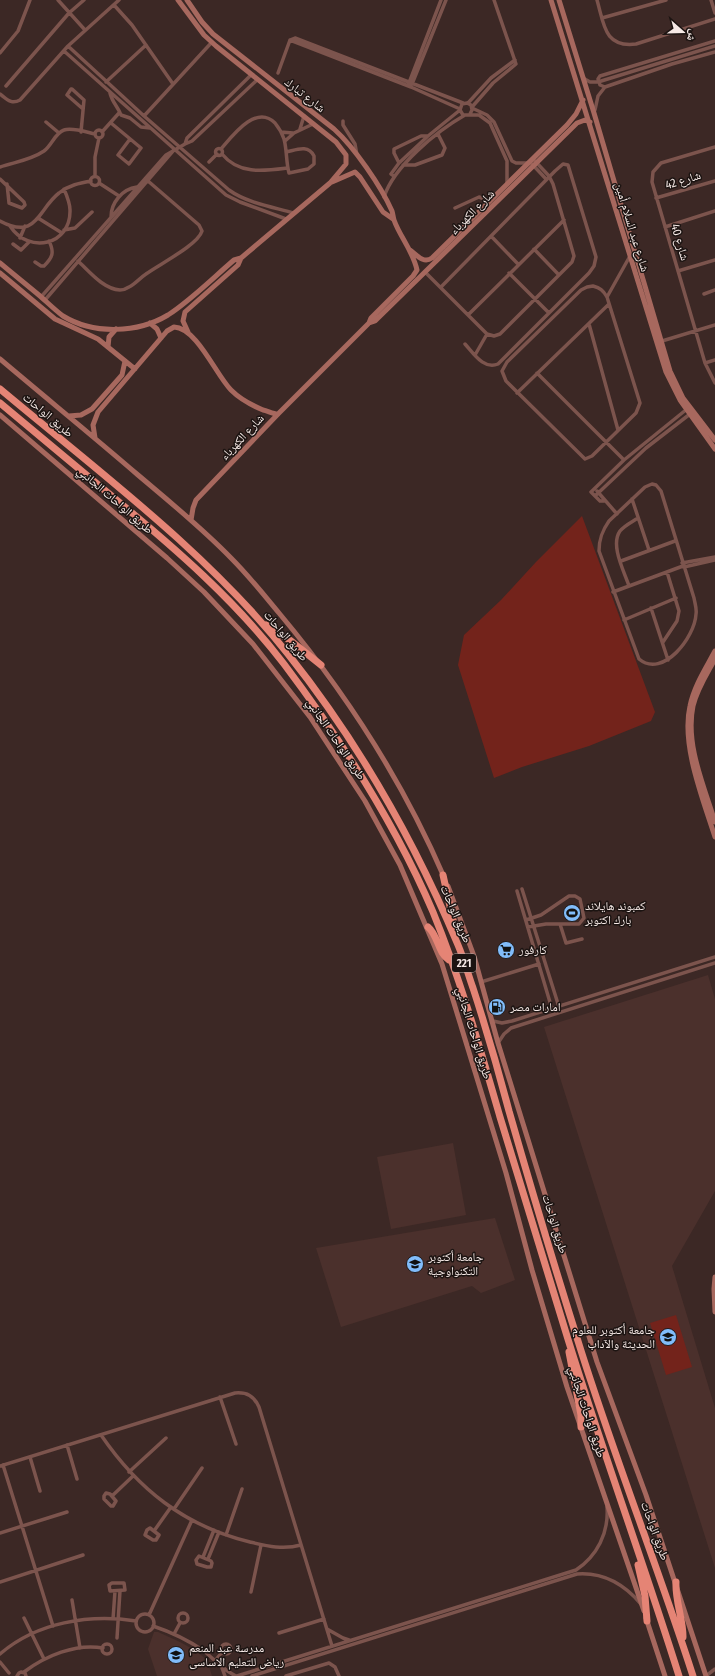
<svg xmlns="http://www.w3.org/2000/svg" width="715" height="1676" viewBox="0 0 715 1676" font-family="'Fira Sans Condensed','Noto Naskh Arabic',sans-serif">
<style>
.built{fill:#4b302c}
.green{fill:#73231b}
.lines{fill:none;stroke-linecap:round;stroke-linejoin:round}
.street{stroke:#7c544d;stroke-width:3.5}
.secondary{stroke:#a7685e;stroke-width:5}
.highway{stroke:#e58475;stroke-width:7}
.labels{text-anchor:middle;stroke-width:3;stroke-linejoin:round;paint-order:stroke}
.shield{fill:#1c1412;stroke:#b5a9a6;stroke-width:1}
.shield-label{font-size:11px;font-weight:bold;fill:#f6e9e6}
.street-label{font-size:12px;fill:#f6e9e6;stroke:#1c1412}
.poi-label{font-size:12px;fill:#f6e9e6;stroke:#1c1412;text-anchor:start}
</style>
<rect width="100%" height="100%" fill="#3c2825"/>
<path class="built" d="M708,975L715,999V1191L672,1266L715,1408V1568L544,1027Z
M453,1143L466,1215L391,1229L377,1157Z
M495,1218L515,1280L481,1293L472,1286L341,1327L316,1248Z
M154,1632H158L180,1642L196,1651L207,1660L212,1676H157L148,1649Z"/>
<path class="green" d="M582,516L655,712L651,721L589,746L522,767L494,778L458,665L464,635L501,600L536,562Z
M676,1315L692,1367L666,1375L650,1323Z"/>
<g class="lines">
<path class="street" d="M58,0L85,30
M597,0C604,24 604,48 636,44L715,19
M711,0L715,13
M114,5L132,25L173,84
M602,18L666,0
M290,40L411,87L460,109
M68,46L144,116L229,190C247,203 273,207 294,213
M64,51L226,195L240,202L286,219
M0,53L18,31L30,0
M278,73L290,40L295,38L463,103
M251,75L187,138L185,144L192,141L257,80
M583,78L590,82H598L715,46
M106,82L146,45
M409,83L441,0
M412,84L446,0
M6,86L69,13L84,0
M605,87L600,85L598,79L600,76L715,41
M110,93C112,102 118,107 121,115L130,118L141,127L150,128
M0,94C7,99 11,105 20,100L68,46L119,0
M468,103L491,78L515,60
M472,107L493,83L516,64L494,0
M472,108L487,115L494,122L512,161L516,163H528
M595,110L598,96L605,87L672,64L715,52
M470,114L472,110L471,105L467,103L462,104L460,110L463,115H479L490,123L507,161V184
M144,116L212,42
M343,121V125L355,144L357,155
M46,122L59,133
M111,123L141,148L129,164L118,155L130,139
M300,129L304,116
M95 134a4 4 0 1 1 8 0a4 4 0 1 1-8 0Z
M81,132L84,100L72,89H71L67,95L83,109
M102,132L119,113
M281,132L293,133
M285,141L294,133L313,124
M715,147L661,163L653,172L652,182L705,363L715,383
M215.5 152a3.5 3.5 0 1 1 7 0a3.5 3.5 0 1 1-7 0Z
M221,149C233,135 256,104 275,123C279,128 282,133 284,139C287,150 286,162 289,173L308,169L314,164V156C308,144 296,150 286,152
M222,154C239,175 264,171 288,168
M209,162L217,154
M399,163L394,153V149L421,136H428
M532,164L546,179
M403,165H415L442,155L445,148L438,134
M0,167C15,162 31,160 44,151C52,145 55,133 64,130C72,127 86,132 95,134
M95,176V157L99,138
M394,176L391,174L399,163L428,136L460,110
M90.5 181a4.5 4.5 0 1 1 9 0a4.5 4.5 0 1 1-9 0Z
M0,179L24,202L25,205L22,208L9,203L7,184
M99,183L119,196
M384,197C394,166 437,131 465,115
M656,198L715,181
M455,208L479,197L490,201
M111,217C111,203 122,189 137,187
M38,218L62,233
M0,221C37,241 38,209 59,193C69,185 80,183 91,181
M10,226C29,255 71,245 70,210C70,203 67,196 64,189
M665,227L715,211
M64,230L75,228L92,212
M491,236L518,264
M20,238L25,226
M13,244L21,250L29,242
M534,249L559,275
M78,261C89,271 103,289 120,290C123,290 126,289 129,287C135,284 140,278 146,274C158,265 198,245 202,231L199,225L148,181
M35,262L41,266H44C52,258 55,253 49,241
M678,271L715,260
M425,272L487,334L494,336L500,334L572,262L574,256L553,184L549,176L535,161
M509,273L549,313
M593,286C600,288 603,290 607,297L640,403L636,413L592,456L585,459L506,381L502,371L507,362L581,290L587,287Z
M441,287L555,171L563,164L568,165L596,257L594,266L589,273L498,364C484,370 474,354 465,344
M704,294L715,290
M41,297L166,155L185,144
M607,297L630,256
M45,300L173,151
M468,315L564,220
M589,324L618,430
M662,341L715,325
M475,355L487,334
M705,363L715,360
M537,373L624,460
M517,393L609,304
M652,484L656,485L661,491L694,598C695,604 697,609 696,614C695,637 663,679 639,659L599,551C599,539 602,531 609,521L645,487Z
M597,491L617,514
M595,496L646,448L690,414
M632,499L649,550
M604,501H600L591,492L624,460L687,409
M621,561L675,541
M682,563L715,557
M684,567L715,560
M629,586C624,571 610,545 620,531C625,525 632,522 638,518
M613,592L683,566
M651,608L668,660
M624,620L676,598
M663,642L677,621L679,611L667,572
M522,889L559,1007
M517,891L552,1009
M526,920L541,915L569,896H575L580,899L584,918L579,924H546L528,927
M560,924L566,943L582,939
M481,982L539,964
M493,1021L502,1023L512,1021L715,957
M498,1043L504,1034L511,1028L715,963
M220,1397L236,1444
M101,1435C138,1489 184,1526 250,1542C267,1546 283,1550 301,1545
M67,1445L77,1479
M30,1457L40,1491
M3,1465L53,1626
M0,1466L235,1393C247,1392 254,1396 259,1407L332,1646
M129,1472L166,1438
M106,1493L110,1494L116,1501L113,1506H111L104,1499V1496Z
M112,1496L133,1476
M174,1509L202,1468
M150,1528L159,1535L156,1540H153L145,1535L147,1530Z
M154,1531L171,1507
M0,1533L67,1512
M226,1535L242,1489
M199,1556L211,1561L212,1563L211,1567H207L197,1564L196,1560Z
M203,1557L214,1530
M208,1559L219,1532
M0,1582L83,1555
M112,1583H124L125,1590L110,1591L109,1585Z
M251,1592L261,1545
M72,1600L80,1648
M178 1618a5 5 0 1 1 10 0a5 5 0 1 1-10 0Z
M136 1623a9 9 0 1 1 18 0a9 9 0 1 1-18 0Z
M149,1615L192,1520
M24,1618L44,1659
M113,1619L115,1591
M153,1626C171,1632 188,1640 204,1651C215,1660 223,1670 236,1676
M327,1629L343,1638L349,1640
M279,1633L324,1619
M174,1634L180,1623
M117,1638L120,1591
M102 1649a5 5 0 1 1 10 0a5 5 0 1 1-10 0Z
M221 1649a5 5 0 1 1 10 0a5 5 0 1 1-10 0Z
M0,1654C37,1622 89,1614 136,1621
M215,1661L222,1652
M0,1662L9,1673
M222,1668L225,1676
M24,1672C45,1656 76,1643 103,1648
M17,1676L19,1673L21,1672L25,1673L26,1676
M237,1676L576,1570C597,1556 609,1533 607,1507
M252,1676L577,1574C604,1572 624,1584 641,1604
M286,1676L329,1663L335,1667L339,1676
M706,1676L715,1669"/>
<path class="secondary" d="M187,0L202,22L213,34L334,129C354,147 381,186 392,211C393,214 393,217 394,220C400,237 413,251 417,270L413,276L371,318L369,323L278,414L196,500L193,508L191,520
M551,0L666,372L680,400L715,449
M559,0L594,113L670,371L683,398L715,440
M332,182L355,172L360,177L383,212L393,219
M410,250C417,255 423,264 432,258L567,125L576,114L583,100
M0,263C13,274 27,285 40,296C48,303 55,310 63,316C94,335 138,333 168,315C190,301 214,277 234,260L241,258L330,183L346,164V155L336,142L216,46L204,35L178,0
M0,273L55,319L98,339L135,369
M150,323L157,329L161,338
M369,323L375,321L577,123L585,120L590,122
M188,332L183,321L185,312L238,265L241,258
M108,347L109,337L116,329
M0,359C46,398 93,436 138,475C170,502 202,528 231,558C249,576 264,595 279,613C346,693 403,782 444,877
M0,415L167,558L204,592L253,644L310,717L365,801L400,865L442,964L506,1173L532,1270L567,1387L644,1611
M69,416L81,415L92,409L122,375L125,361
M95,438L93,425L98,412L167,331L174,327C197,328 216,375 231,390C240,399 251,405 263,410C268,411 273,414 278,414
M715,651C706,668 694,686 690,706C681,745 703,799 715,837
M715,659C707,674 697,689 693,706C685,744 704,786 715,822
M448,886L474,956L498,1043L597,1362L646,1495L706,1676
M715,1277L714,1289L715,1312
M646,1618L665,1676"/>
<path class="highway" d="M0,389C99,472 207,552 288,654C359,743 414,840 458,945C464,959 468,974 473,988C486,1028 498,1069 509,1111C531,1188 554,1265 578,1341C613,1454 657,1564 693,1676
M0,403C38,435 76,466 114,498C175,548 236,601 284,664C342,741 395,823 433,912C460,978 480,1048 500,1117C521,1186 542,1254 563,1323C599,1442 642,1558 679,1676
M266,625L291,641L321,665
M443,875L456,933
M428,927C438,935 438,953 449,960
M569,1352L581,1415V1427
M638,1565L645,1596L647,1621
M676,1582C675,1601 683,1618 683,1637"/>
</g>
<defs>
<g id="stadium-disc" transform="scale(0.9)"><circle r="9.5" fill="#81bcfa" stroke="#1c1412"/><path d="M0-5a6.5 5 0 1 0 0 10a6.5 5 0 1 0 0-10ZM-3.5-1.8h7v3.6h-7Z" fill="#111"/></g>
<g id="supermarket-disc" transform="scale(0.9)"><circle r="9.5" fill="#81bcfa" stroke="#1c1412"/><path d="M-6-5.5h2.5l.6 2H6L4.5 2H-2.5L-4.4-4H-6ZM-1.5 3.2a1.3 1.3 0 1 0 .1 0ZM3 3.2a1.3 1.3 0 1 0 .1 0Z" fill="#111"/></g>
<g id="fuel-disc" transform="scale(0.9)"><circle r="9.5" fill="#81bcfa" stroke="#1c1412"/><path d="M-5.5-6h7V0h2V4h1.3V-2.5L3-4.5l.8-.8L6-3V5H2.5V1h-1V6h-7ZM-4.2-4.7v3.2H.2V-4.7Z" fill="#111"/></g>
<g id="university-disc" transform="scale(0.9)"><circle r="9.5" fill="#81bcfa" stroke="#1c1412"/><path d="M0-5L7-2L0 1L-7-2ZM-4 1L0 2.5L4 1V4Q0 6-4 4Z" fill="#111"/></g>
<g id="school-disc" transform="scale(0.9)"><circle r="9.5" fill="#81bcfa" stroke="#1c1412"/><path d="M0-5L7-2L0 1L-7-2ZM-4 1L0 2.5L4 1V4Q0 6-4 4Z" fill="#111"/></g>
</defs>
<g fill-rule="evenodd">
<use href="#stadium-disc" x="572" y="913"/>
<use href="#supermarket-disc" x="506" y="950"/>
<use href="#fuel-disc" x="497" y="1007"/>
<use href="#university-disc" x="415" y="1264"/>
<use href="#university-disc" x="668" y="1337"/>
<use href="#school-disc" x="176" y="1655"/>
</g>
<g class="labels">
<rect class="shield" x="452" y="954" width="24" height="18" rx="3"/>
<g class="shield-label">
<text x="464" y="967">221</text>
</g>
<g class="street-label">
<text transform="translate(305 95) rotate(38)" y="4">شارع تبارك</text>
<text transform="translate(683 180) rotate(-17)" y="4">شارع 42</text>
<text transform="translate(472 212) rotate(-45)" y="4">شارع الكهرباء</text>
<text transform="translate(632 227) rotate(73)" y="4">شارع عبد السلام أمين</text>
<text transform="translate(680 242) rotate(74)" y="4">شارع 40</text>
<text transform="translate(48 415) rotate(40)" y="4">طريق الواحات</text>
<text transform="translate(242 437) rotate(-47)" y="4">شارع الكهرباء</text>
<text transform="translate(115 500) rotate(41)" y="4">طريق الواحات الجانبي</text>
<text transform="translate(286 636) rotate(50)" y="4">طريق الواحات</text>
<text transform="translate(336 739) rotate(56)" y="4">طريق الواحات الجانبي</text>
<text transform="translate(456 914) rotate(67)" y="4">طريق الواحات</text>
<text transform="translate(474 1033) rotate(73)" y="4">طريق الواحات الجانبي</text>
<text transform="translate(555 1224) rotate(73)" y="4">طريق الواحات</text>
<text transform="translate(587 1412) rotate(72)" y="4">طريق الواحات الجانبي</text>
<text transform="translate(655 1531) rotate(70)" y="4">طريق الواحات</text>
</g>
<g class="poi-label">
<text x="585" y="910">كمبوند هايلاند<tspan x="585" dy="14">بارك اكتوبر</tspan></text>
<text x="519" y="954">كارفور</text>
<text x="510" y="1011">امارات مصر</text>
<text x="428" y="1261">جامعة أكتوبر<tspan x="428" dy="14">التكنواوجية</tspan></text>
<text x="655" y="1334" text-anchor="end">جامعة أكتوبر للعلوم<tspan x="655" dy="14">الحديثة والآداب</tspan></text>
<text x="189" y="1652">مدرسة عبد المنعم<tspan x="189" dy="14">رياض للتعليم الاساسى</tspan></text>
</g>
</g>
<g transform="translate(683 32) rotate(110)" stroke="#1c1412" stroke-width="3" paint-order="stroke">
<path d="M0-3L7 15L0 10L-7 15Z" fill="#f6e9e6"/>
<text y="-6" font-size="11" font-weight="bold" text-anchor="middle" fill="#f6e9e6">ش</text>
</g>
</svg>
